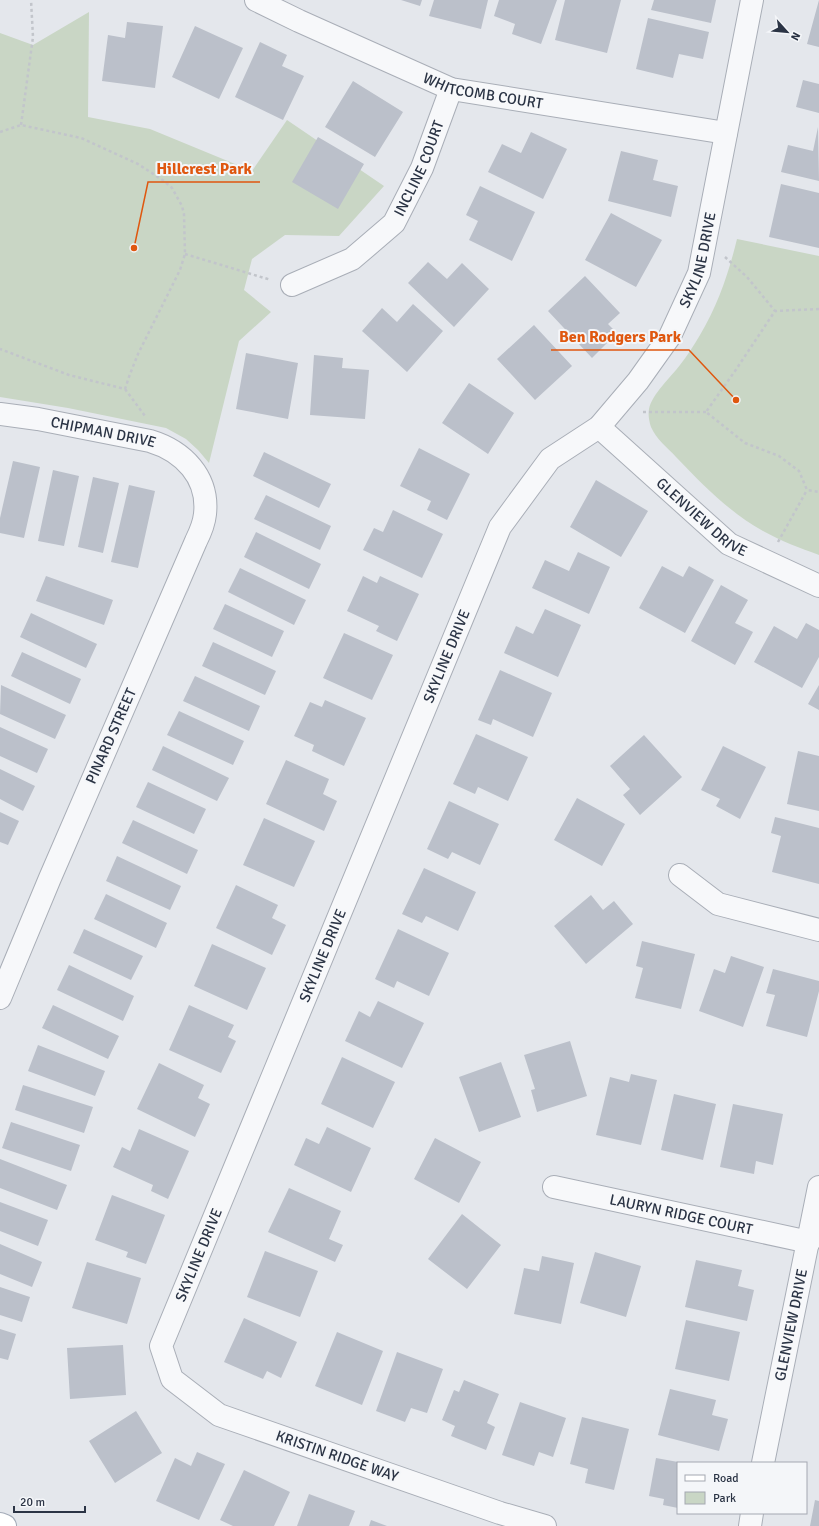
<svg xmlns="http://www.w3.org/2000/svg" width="819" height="1526" viewBox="0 0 819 1526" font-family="Signika,sans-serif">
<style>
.green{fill:#c9d6c5}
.building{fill:#bbc0ca}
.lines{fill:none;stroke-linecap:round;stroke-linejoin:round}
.minor-casing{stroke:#a9aeb7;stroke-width:24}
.major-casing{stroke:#a3abb8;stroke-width:24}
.path{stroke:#c2c5cb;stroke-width:2.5;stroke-dasharray:3 3;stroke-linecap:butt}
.minor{stroke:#f7f8fa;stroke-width:22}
.major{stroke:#fff;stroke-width:22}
.labels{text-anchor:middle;stroke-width:4;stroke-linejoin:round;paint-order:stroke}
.street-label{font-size:15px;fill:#2b3445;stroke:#f4f6f9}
.leader{fill:none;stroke:#df570f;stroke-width:1.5}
.callout-dot{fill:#df570f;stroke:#f4f6f9;stroke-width:1.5}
.callout-label{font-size:16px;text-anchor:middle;font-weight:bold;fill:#df570f;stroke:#f4f6f9;stroke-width:4;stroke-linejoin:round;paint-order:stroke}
</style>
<rect width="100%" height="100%" fill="#e4e7ec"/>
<path class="green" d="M89,12L88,117L150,129L252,171L287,120L384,186L339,236L285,235L252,259L244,290L271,312L239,341L209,463L198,450L186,439L166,428L68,408L0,397V33L33,45Z
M737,239L819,256V555C800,548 781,541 763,531C729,512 703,485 676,457C668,448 656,439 651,427C649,421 648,415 649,409C652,394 671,377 680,365C687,356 694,345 700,335C718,305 729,272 737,239Z"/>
<path class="building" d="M401,0H422L420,6Z
M434,0H488L481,29L429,16Z
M499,0H557L541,44L512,34L515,24L494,16Z
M565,0H621L607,53L555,40Z
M654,0H716L711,23L651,10Z
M819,0V47L807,44Z
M648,18L709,32L703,59L679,54L673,78L636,69Z
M127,22L163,26L155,88L102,81L108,35L125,38Z
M195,26L243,48L219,99L172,77Z
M260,42L287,55L282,66L304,76L283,120L235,97Z
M803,80L819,84V113L796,107Z
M353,81L403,112L375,157L325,127Z
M818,127L819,181L781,172L788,145L813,151Z
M531,132L567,149L543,199L488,172L502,144L521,153Z
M318,137L364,164L338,209L292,182Z
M621,151L658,160L653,180L678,186L671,217L608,201Z
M781,184L819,193V248L769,237Z
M480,186L535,212L512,261L469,240L478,221L466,215Z
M611,213L662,240L636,287L585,260Z
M428,262L447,279L462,263L489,289L454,327L408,283Z
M585,276L620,313L608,324L617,333L592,358L548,311Z
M413,304L443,331L407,372L362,331L382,308L397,322Z
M534,325L572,366L535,400L497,359Z
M246,353L298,363L288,419L236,409Z
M314,355L343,358L342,368L369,370L365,419L310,415Z
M469,383L514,413L488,454L442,423Z
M419,448L470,474L447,520L427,510L431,501L400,486Z
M264,452L331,484L319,508L253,476Z
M13,461L40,467L24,538L0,533V518Z
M53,470L79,476L64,546L38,541Z
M93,477L119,483L103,553L78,547Z
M596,480L648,511L621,557L570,527Z
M129,485L155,491L138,568L111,562Z
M266,495L331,526L320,550L254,519Z
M393,510L443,534L422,578L363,550L374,528L383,532Z
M256,532L321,564L309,589L244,557Z
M578,552L610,567L589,614L532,588L545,560L569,571Z
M662,566L683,577L689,566L714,580L685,633L639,608Z
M240,568L306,600L294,625L228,592Z
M46,576L113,600L104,625L36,601Z
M363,576L377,583L380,576L419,594L397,641L376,631L379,626L347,611Z
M721,585L748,600L735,623L753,632L735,665L691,641Z
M225,604L284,631L272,657L213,629Z
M545,609L581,625L558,677L504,653L516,626L533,634Z
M31,613L97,644L86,668L20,637Z
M806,623L819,630V657L802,688L754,662L774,626L797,639Z
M344,633L393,655L372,700L323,678Z
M213,642L276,671L265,695L202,666Z
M22,652L81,679L70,704L11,676Z
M500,670L552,693L533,737L493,719L491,725L478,720Z
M195,676L260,706L249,731L183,701Z
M1,685L66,715L55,739L0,714Z
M819,685V710L808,704Z
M325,700L366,718L344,766L312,751L314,745L294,736L310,702L322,707Z
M179,711L244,741L233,765L167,735Z
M0,727L48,749L37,773L0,756Z
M476,734L528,757L508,801L478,787L475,794L453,784Z
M644,735L682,777L640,815L623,795L630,789L610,766Z
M163,746L229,778L217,801L152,770Z
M723,746L766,767L740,819L716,806L720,799L701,790Z
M798,751L819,756V811L787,804Z
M286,760L329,779L323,794L337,801L324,831L266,804Z
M0,769L35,786L23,811L0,799Z
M148,782L206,809L194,834L136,807Z
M577,798L625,824L602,866L554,840Z
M449,801L499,824L480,865L452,852L448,859L427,849Z
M0,812L19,821L8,845L0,842Z
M775,817L819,828V884L772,872L781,836L771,833Z
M264,818L315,841L294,887L243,865Z
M133,820L198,850L187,874L122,843Z
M117,856L181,886L170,910L106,881Z
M424,868L476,892L458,931L426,916L422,923L402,914Z
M236,885L278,905L272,918L286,925L272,955L216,928Z
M106,894L167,923L156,948L94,919Z
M591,895L603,910L614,901L633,924L586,964L554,926Z
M84,929L143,956L131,980L73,953Z
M398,929L449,953L429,996L397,981L394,988L375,979Z
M642,941L695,954L681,1009L635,998L643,968L636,966Z
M212,944L266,968L247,1010L194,986Z
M731,956L764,967L743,1027L699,1011L714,969L725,973Z
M69,965L134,996L123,1021L57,990Z
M773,969L819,981V991L807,1037L766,1026L775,995L766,993Z
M378,1001L424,1023L402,1068L345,1041L359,1011L370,1017Z
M53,1005L119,1036L108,1059L42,1028Z
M189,1005L234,1025L228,1037L236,1041L221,1073L169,1050Z
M570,1041L587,1096L537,1112L531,1090L535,1089L524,1055Z
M38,1045L105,1071L95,1096L28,1071Z
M342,1057L395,1082L373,1128L321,1104Z
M501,1062L521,1117L479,1132L459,1077Z
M159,1063L204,1085L198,1098L210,1104L195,1137L137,1109Z
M631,1074L657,1080L641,1145L596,1135L610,1077L629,1082Z
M23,1085L93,1107L84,1133L15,1110Z
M674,1094L716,1104L703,1160L661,1150Z
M733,1104L783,1114L773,1165L756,1161L754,1174L720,1167Z
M11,1122L80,1145L71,1171L2,1148Z
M327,1127L371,1148L351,1192L294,1165L306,1138L319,1144Z
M139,1129L189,1151L168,1199L151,1191L153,1185L113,1167L122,1147L130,1151Z
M435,1138L481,1162L459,1203L414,1179Z
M0,1159L67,1185L57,1210L0,1188Z
M289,1188L341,1211L329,1239L343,1245L335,1262L268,1232Z
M112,1195L165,1215L146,1264L126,1257L128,1252L95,1240Z
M0,1202L48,1220L38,1246L0,1231Z
M462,1214L501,1245L467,1289L428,1259Z
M0,1244L42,1262L32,1287L0,1274Z
M265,1251L318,1271L300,1317L247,1297Z
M595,1252L641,1266L626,1317L580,1303Z
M542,1256L574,1263L561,1324L514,1314L524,1268L539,1271Z
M696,1260L742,1270L738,1286L754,1290L747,1321L685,1307Z
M87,1262L141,1278L127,1324L72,1308Z
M0,1287L30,1297L22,1322L0,1315Z
M244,1318L297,1342L281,1378L267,1371L263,1379L224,1362Z
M686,1320L740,1332L729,1381L675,1369Z
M0,1329L16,1334L8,1360L0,1358Z
M337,1332L383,1351L362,1405L315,1386Z
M123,1345L126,1395L70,1399L67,1348Z
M397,1352L443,1369L427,1413L411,1408L405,1422L376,1411Z
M464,1380L499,1394L487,1423L495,1427L486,1450L451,1436L455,1426L442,1420L454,1390L459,1392Z
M670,1389L716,1400L712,1415L728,1419L719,1451L658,1435Z
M520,1402L566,1418L553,1457L539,1452L534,1466L502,1455Z
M136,1411L162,1453L115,1483L89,1441Z
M582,1417L629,1429L614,1490L585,1483L588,1469L570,1464Z
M197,1452L225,1464L199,1520L156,1501L175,1458L191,1466Z
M656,1458L678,1462V1508L663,1505L664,1499L649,1496Z
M244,1470L290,1492L274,1526H233L220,1520Z
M309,1494L355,1511L349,1526H297Z
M815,1500L819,1501V1526H810Z
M371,1520L387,1526H369Z"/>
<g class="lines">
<g class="minor-casing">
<g id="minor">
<path id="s1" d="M256,0L299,21L451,89L726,133"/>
<path id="s2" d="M292,285L352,259L394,223L422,168L451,89"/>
<path id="s3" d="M0,414L38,419L150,441C183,451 209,477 205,514C204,524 200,533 196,541L50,878L0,998"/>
<path id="s4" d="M599,427L729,544L819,586"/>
<path d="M680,875L718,904L819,930"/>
<path id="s5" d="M554,1187L809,1242"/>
<path id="s6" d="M763,1463L819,1187"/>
<path id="s7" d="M545,1526L500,1513L219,1415L172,1379L161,1346L500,527L550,459L599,427L638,381L670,336L699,273L752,0"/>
<path d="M750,1526L752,1513"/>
</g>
</g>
<g class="major-casing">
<path id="major" d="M0,1524L5,1526"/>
</g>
<path class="path" d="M21,125L33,37L31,0
M0,132L21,125L81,138L138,164L164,181L172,188L182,206L184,214L185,254L180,270L138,354L130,374L125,389L69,375L0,349
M185,254L271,280
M725,257L747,277L775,311
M819,309L775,311L735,371L706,412L745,443L779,456L799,471L807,490L819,492
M125,389L145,416
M643,412H706
M778,542L807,490"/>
<use href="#minor" class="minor"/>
<use href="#major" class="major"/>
</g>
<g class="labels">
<g class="street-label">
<text dy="5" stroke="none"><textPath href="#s1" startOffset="246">WHITCOMB COURT</textPath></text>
<text dy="5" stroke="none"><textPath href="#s2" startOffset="181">INCLINE COURT</textPath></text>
<text dy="5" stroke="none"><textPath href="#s7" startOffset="1665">SKYLINE DRIVE</textPath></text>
<text dy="5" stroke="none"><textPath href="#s3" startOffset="105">CHIPMAN DRIVE</textPath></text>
<text dy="5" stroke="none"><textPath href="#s4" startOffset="137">GLENVIEW DRIVE</textPath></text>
<text dy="5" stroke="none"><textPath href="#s7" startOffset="1185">SKYLINE DRIVE</textPath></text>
<text transform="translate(111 736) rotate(-66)" y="5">PINARD STREET</text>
<text dy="5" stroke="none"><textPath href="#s7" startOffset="861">SKYLINE DRIVE</textPath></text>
<text dy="5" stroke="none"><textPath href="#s5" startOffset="130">LAURYN RIDGE COURT</textPath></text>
<text dy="5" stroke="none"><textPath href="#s7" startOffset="537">SKYLINE DRIVE</textPath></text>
<text dy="5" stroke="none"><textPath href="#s6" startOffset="141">GLENVIEW DRIVE</textPath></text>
<text transform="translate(337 1456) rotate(19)" y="5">KRISTIN RIDGE WAY</text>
</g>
</g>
<path class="leader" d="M134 248L148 182H260M736 400L689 350H551"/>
<g class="callout-dot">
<circle cx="134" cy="248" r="4"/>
<circle cx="736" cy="400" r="4"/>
</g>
<g class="callout-label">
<text x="204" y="174">Hillcrest Park</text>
<text x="620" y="342">Ben Rodgers Park</text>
</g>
<rect x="677" y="1462" width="130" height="52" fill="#f4f6f9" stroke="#a4a8b1"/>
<rect x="685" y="1475" width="20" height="6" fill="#ffffff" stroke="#a4a8b1"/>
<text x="713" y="1482" font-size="12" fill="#2b3445">Road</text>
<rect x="685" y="1492" width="20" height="12" fill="#c9d6c5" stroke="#a4a8b1"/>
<text x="713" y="1502" font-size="12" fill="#2b3445">Park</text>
<g transform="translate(787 32) rotate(117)" stroke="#f4f6f9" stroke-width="3" paint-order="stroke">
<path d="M0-3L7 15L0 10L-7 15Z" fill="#2b3445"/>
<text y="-6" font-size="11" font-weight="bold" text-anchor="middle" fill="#2b3445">N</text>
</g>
<path d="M14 1506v6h71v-6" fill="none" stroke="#2b3445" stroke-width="2"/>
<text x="20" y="1506" font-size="12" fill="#2b3445" stroke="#f4f6f9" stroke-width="3" paint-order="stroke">20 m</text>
</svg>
